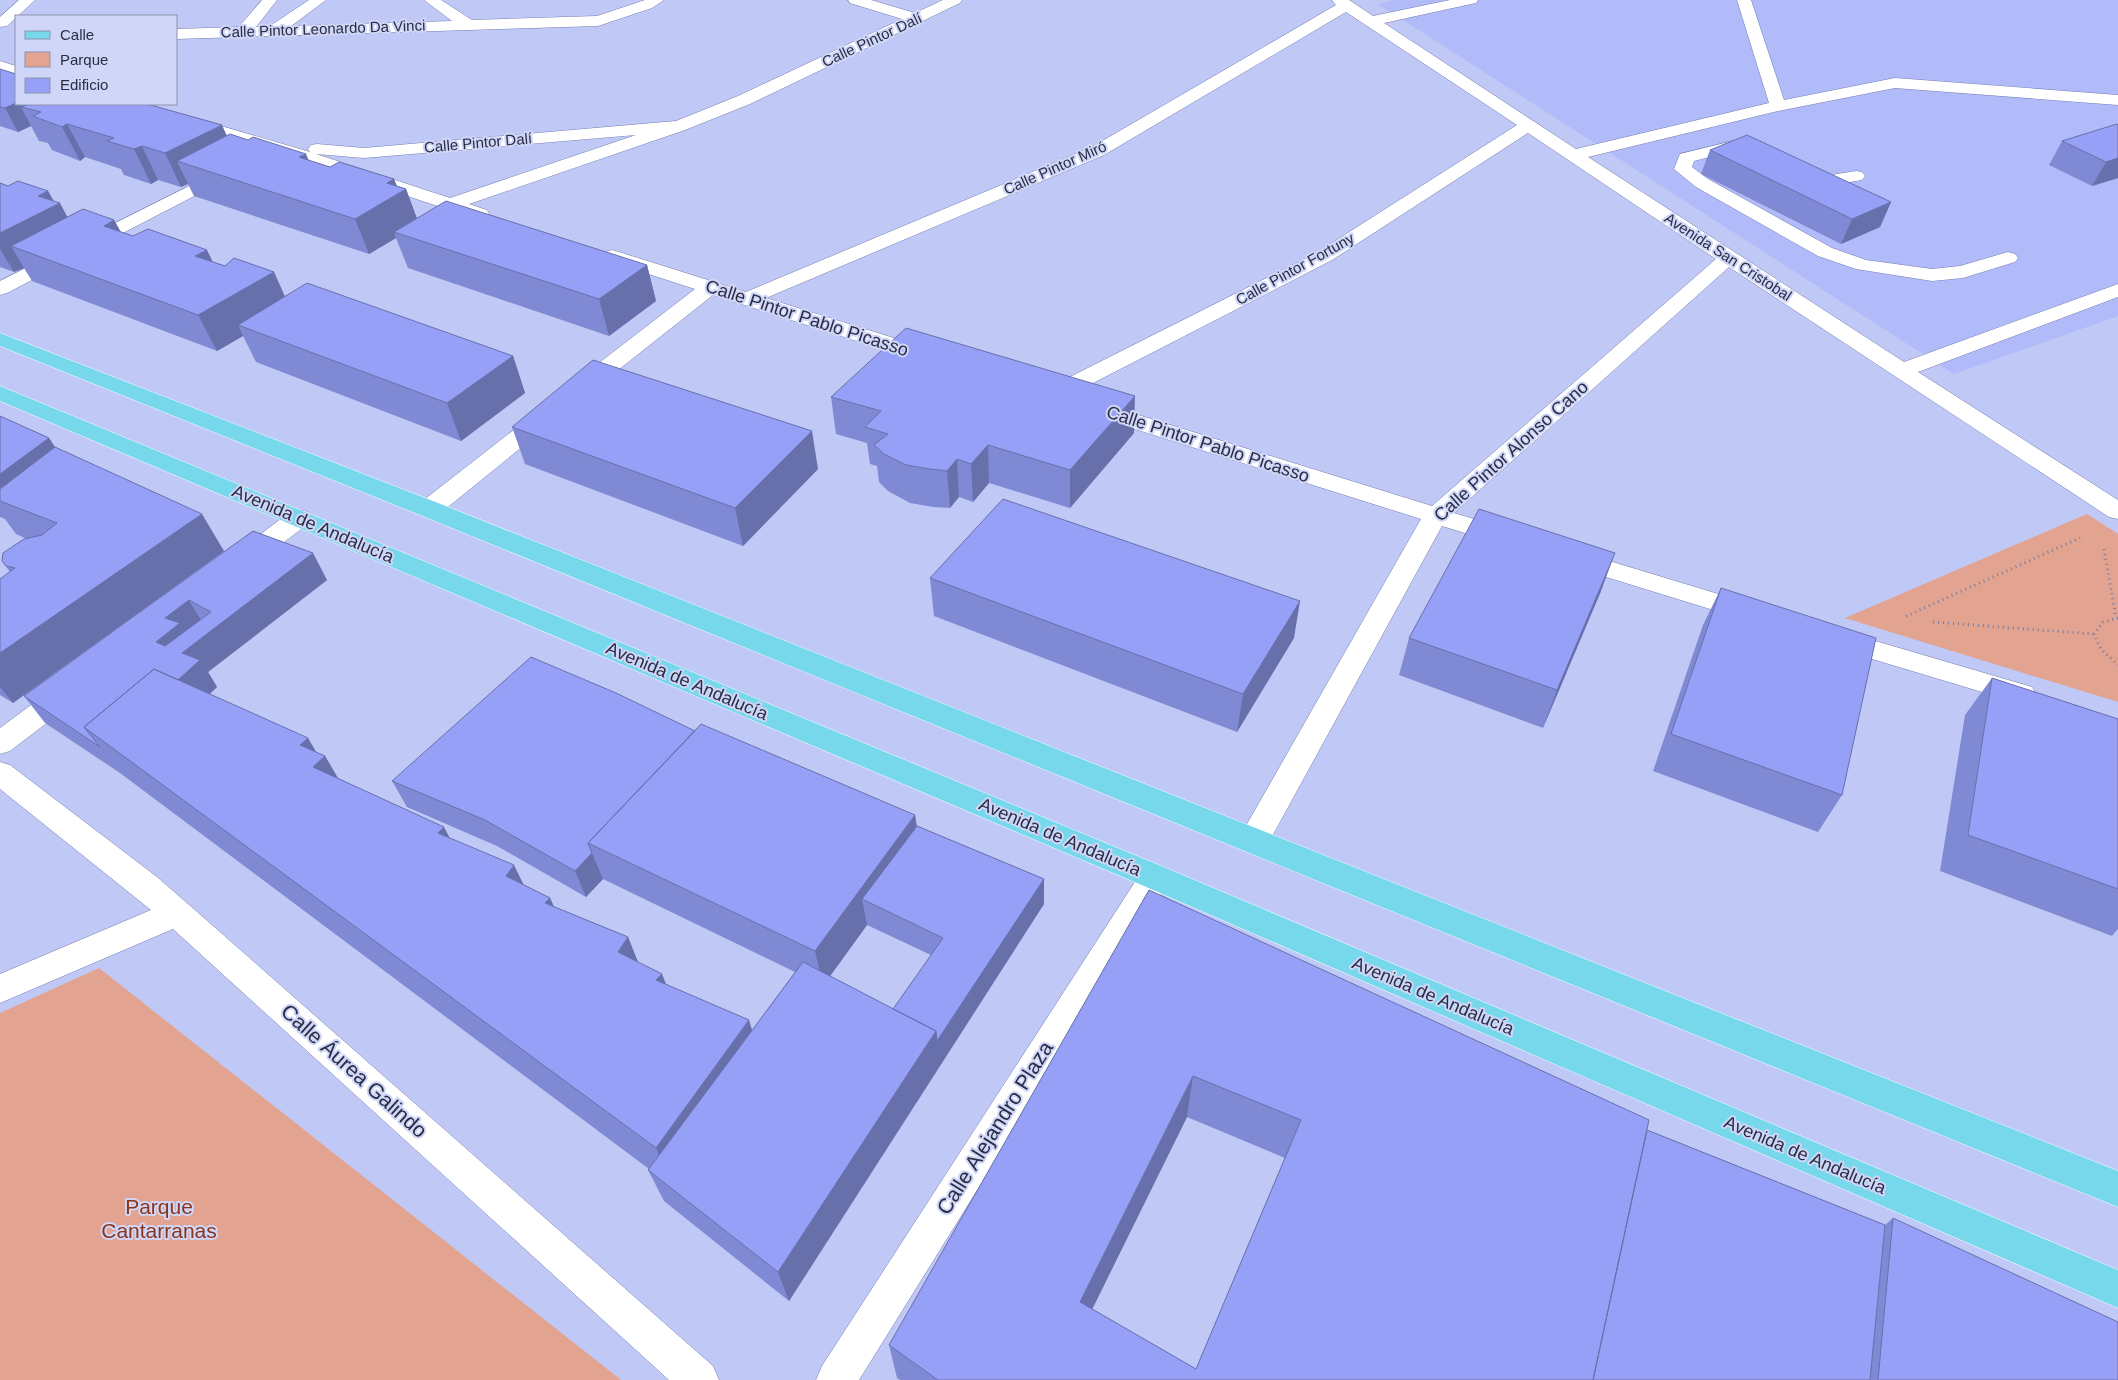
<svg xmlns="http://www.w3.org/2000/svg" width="2118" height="1380" viewBox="0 0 2118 1380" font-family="Arial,sans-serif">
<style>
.built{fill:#b1bbfa}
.green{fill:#e2a390}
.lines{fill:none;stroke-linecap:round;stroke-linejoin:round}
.minor-casing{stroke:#757db2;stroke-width:1}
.major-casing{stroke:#fff;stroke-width:1}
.path{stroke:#797ea0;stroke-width:3;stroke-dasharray:1 4;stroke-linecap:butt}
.minor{fill:#fff;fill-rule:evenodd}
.major{fill:#77d7eb;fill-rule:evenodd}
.wall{fill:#808ad4;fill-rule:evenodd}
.shaded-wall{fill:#6870ac}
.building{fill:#95a0f6;stroke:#6870ac;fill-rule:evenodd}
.labels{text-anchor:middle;stroke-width:4;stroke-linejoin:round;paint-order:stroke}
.far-street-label{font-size:15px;fill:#2a2d43;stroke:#cfd6f8}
.street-label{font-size:18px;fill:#2a2d43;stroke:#cfd6f8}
.near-street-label{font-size:21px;fill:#2a2d43;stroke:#cfd6f8}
.near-park-label{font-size:21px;fill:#8a3419;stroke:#cfd6f8}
</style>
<rect width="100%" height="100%" fill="#c0c8f5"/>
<path class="built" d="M1396,0H2118V316L1954,374L1378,4Z"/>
<path class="green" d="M2087,514L2118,534V702L1845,618Z
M99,968L621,1380H0V1013Z"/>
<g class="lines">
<g class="minor-casing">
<path id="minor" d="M19,0H35L7,26L0,27V17Z
M262,0H277L256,27L270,26L309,0H326L291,26L452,21L424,0H441L472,20L597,16L645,0H664L652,8L598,26L176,39V29L239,27Z
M848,0H871L915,13L943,0H962L960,3L750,104L685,130L469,204L487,210L489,214L487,218L480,220L271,151L123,108L121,104H146L310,152L308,149L311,145L317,144L364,148L676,121L738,96L902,19L850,3ZM636,135L450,198L316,154L364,158Z
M1332,0H1349L1373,16L1450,0H1478L1476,3L1471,4L1384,23L1576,149L1769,103L1737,0H1751L1784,100L1895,78L2118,95V105L1895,88L1778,111L1588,157L1904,362L2118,284V297L1918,372L2118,500V519L2109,517L1729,267L1454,513L1514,531L1517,537L1514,543L1505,545L1442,526L1265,849L1254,852L1243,849L1239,840L1243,831L1421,519L1090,415L1087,410L1090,405L1098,403L1106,405L1432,506L1716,259L1528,133L1332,260L1060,400L1052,402L1044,400L1041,395L1044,390L1318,252L1517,125L1346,12L1104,155L766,298L932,350L935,355L932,360L924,361L916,360L713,295L589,393L581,395L573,393L570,388L573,383L695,289L605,260L602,256L605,252L612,250L619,252L746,292L1092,147L1336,5Z
M0,61L16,66V76L0,71Z
M1733,141L1750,144L1753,148L1750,152L1744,153L1733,151L1694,161L1692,167L1708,179L1832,248L1866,260L1932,269L1960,266L2008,252L2015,254L2018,258L2015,262L1963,278L1932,281L1856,269L1818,256L1696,187L1674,169L1680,154Z
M225,168L231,169L234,173L231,177L7,293L0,295V281Z
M1803,170L1831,175L1856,171L1862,172L1865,176L1862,180L1831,185L1797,179L1794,175L1797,171Z
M546,409L554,411L557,416L554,421L438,515L429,517L420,515L417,509L420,503L538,411Z
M299,510L308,512L311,518L308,524L251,567L242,569L233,567L229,561L233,555L290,512Z
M1573,550L1758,606L1762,612L1758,618L1749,621L1564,564L1560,558L1564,552Z
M1838,630L2032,687L2036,694L2032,701L2022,704L1829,646L1825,639L1829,632Z
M68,682L78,685L82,692L78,699L10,751L0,754V728L58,685Z
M0,762L10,765L157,877L188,904L713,1366L719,1380H669L173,929L0,1003V974L151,910L0,789Z
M1155,864L1166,868L1170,877L1166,886L859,1380H816L822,1366L1144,868Z"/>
</g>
<g class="major-casing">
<path id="major" d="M0,333L438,503L2118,1171V1207L420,515L0,346Z
M0,386L1166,868L2118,1270V1308L1144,886L0,401Z"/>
</g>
<path class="path" d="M2104,549L2116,618
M1906,616L2080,538
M2118,618L2103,622L2094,634L2101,649L2118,665
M1933,622L2094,634"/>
<use href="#minor" class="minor"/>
<use href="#major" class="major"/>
</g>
<path class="wall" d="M0,69L16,104L227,136L330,167L394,179L397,186L406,189L417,219L647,265L656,301L609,336L408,268L396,238L369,254L194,196L188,184L181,187L158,180L151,184L124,175L121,169L85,157L80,161L52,150L48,143L39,141L31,126L18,132L0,126Z
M2118,125V178L2092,186L2049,165L2062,141Z
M1710,150L1891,202L1880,227L1841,244L1701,174Z
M0,183L8,186L48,191L53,201L67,217L114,220L121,232L225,266L274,272L285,297L513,356L525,393L461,441L256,362L243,336L217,351L32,281L24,268L14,272L0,267Z
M831,397L1134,433L1070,508L989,483L973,502L959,497L950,508L933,507L910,503L888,491L879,482L877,466L870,464L867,443L836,434Z
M0,416L49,438L55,447L224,551L13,703L0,695V579L10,572L2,561L27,539L16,534L5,519L0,517Z
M512,427L818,469L743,546L525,464Z
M253,531L327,580L208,672L217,687L210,694L317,753L325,756L338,778L449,837L524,885L550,898L554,907L628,937L638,962L666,984L752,1030L795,972L603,879L586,897L497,846L407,807L392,781L695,731L915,815L917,826L1044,879V904L789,1301L664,1201L648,1170L649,1169L120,773L45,723L24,696ZM867,925L931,955L893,1009L830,976Z
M930,578L1294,638L1237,732L934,616Z
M1721,588L1842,795L1818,832L1653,771L1703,625Z
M1601,591L1543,728L1399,675L1409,638Z
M1992,678L2118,719V929L2112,936L1940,871L1965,715Z
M1149,890L1647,1130L1885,1225L1893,1218L2118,1380H900L897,1378L889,1345ZM1187,1117L1285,1158L1196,1369L1092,1309Z"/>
<path class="shaded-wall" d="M16,103V104H63L21,107L31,126L18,132L5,108Z
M67,124L85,157L80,161L62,127Z
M222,125L237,158L177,161L188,184L181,187L165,153Z
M142,146L158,180L151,184L134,149Z
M306,154L320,188L299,157Z
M2118,158V178L2092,186L2106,162Z
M394,179L399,193L406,189L419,224L394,232L396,238L369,254L355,219L387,183Z
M48,191L56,205L60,203L79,239L11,246L24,268L14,272L0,249V233L38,196Z
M1891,202L1880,227L1841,244L1852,219Z
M114,220L133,255L104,226Z
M207,250L224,285L195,256Z
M647,265L656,301L609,336L599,299Z
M274,272L290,308L238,325L243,336L217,351L198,315Z
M513,356L525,393L461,441L447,403Z
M1135,396L1134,433L1070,508V470Z
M812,431L818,469L743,546L735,508Z
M49,438L79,484L0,488V474Z
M988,445L989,483L973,502L971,464Z
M957,459L959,497L950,508L947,471Z
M202,514L224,551L13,703L0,687V653Z
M313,553L327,580L208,672L217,687L132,762L156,642L165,618L189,600L205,627Z
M1615,553L1601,591L1543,728L1557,690Z
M1300,601L1294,638L1237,732L1243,694Z
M308,738L321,760L325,756L352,803L341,813L300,745Z
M915,815L920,852L862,899L867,925L823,986L815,951Z
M444,827L468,873L438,833Z
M592,853L603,879L586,897L575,871Z
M514,865L536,910L506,876Z
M1044,879V904L789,1301L778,1272L936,1031Z
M550,898L570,942L545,903Z
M628,937L645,980L618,952Z
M662,974L679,1017L656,980Z
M749,1020L762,1062L674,1188L656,1148Z
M1193,1076L1187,1117L1079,1336L1080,1302Z"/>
<path class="building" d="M0,69L16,74V103L5,108L0,107Z
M29,104H147L222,125L165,153L142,146L134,149L107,141L114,138L67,124L62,127L33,116L41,112L21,107Z
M2117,124L2118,125V158L2106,162L2062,141Z
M230,134L248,140L253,137L306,154L299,157L330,167L339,162L394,179L387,183L406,189L355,219L177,161Z
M1747,135L1891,202L1852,219L1710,150Z
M18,181L48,191L38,196L60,203L0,233V183L8,186Z
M446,201L647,265L599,299L394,232Z
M83,209L114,220L104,226L133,236L148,229L207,250L195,256L225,266L234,258L274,272L198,315L11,246Z
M307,283L513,356L447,403L238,325Z
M906,328L1135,396L1070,470L988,445L971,464L957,459L947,471L930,469L906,465L884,454L874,445L888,434L865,427L881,411L831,397Z
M593,360L812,431L735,508L512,427Z
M0,416L49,438L0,474Z
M55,447L202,514L0,653V579L15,568L6,566L2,561L3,553L24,539L42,535L57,523L0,501V489Z
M1003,499L1300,601L1243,694L930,578Z
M1479,509L1615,553L1557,690L1409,638Z
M253,531L313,553L182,653L200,660L178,680L154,669L84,727L100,747L24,696L119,627ZM189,600L211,612L165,646L156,642L180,623L165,618Z
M1721,588L1876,638L1842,795L1671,734Z
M531,657L616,693L695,731L588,843L592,853L575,871L485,820L392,781Z
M154,669L308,738L300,745L325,756L313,767L444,827L438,833L514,865L506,876L550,898L545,903L628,937L618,952L662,974L656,980L749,1020L656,1148L84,727Z
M1992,678L2118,719V889L1968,835Z
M701,724L915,815L815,951L588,843Z
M917,826L1044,879L937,1041L936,1031L893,1009L943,938L862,899Z
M1149,890L1649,1120L1593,1380H938L889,1345ZM1193,1076L1301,1120L1196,1369L1080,1302Z
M803,962L936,1031L778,1272L648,1170Z
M1647,1130L1885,1225L1870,1380H1593Z
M1893,1218L2118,1322V1380H1878Z"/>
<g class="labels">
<g class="far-street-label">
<text transform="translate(323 29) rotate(-2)" y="5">Calle Pintor Leonardo Da Vinci</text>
<text transform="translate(872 40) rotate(-25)" y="5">Calle Pintor Dalí</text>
<text transform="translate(478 143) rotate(-5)" y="5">Calle Pintor Dalí</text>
<text transform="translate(1055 168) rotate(-24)" y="5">Calle Pintor Miró</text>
<text transform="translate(1728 257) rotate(33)" y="5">Avenida San Cristobal</text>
<text transform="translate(1295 269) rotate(-29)" y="5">Calle Pintor Fortuny</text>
</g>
<g class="street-label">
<text transform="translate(807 318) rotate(18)" y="6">Calle Pintor Pablo Picasso</text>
<text transform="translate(1208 444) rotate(18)" y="6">Calle Pintor Pablo Picasso</text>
<text transform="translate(1511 451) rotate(-42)" y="6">Calle Pintor Alonso Cano</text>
<text transform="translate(313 524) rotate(23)" y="6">Avenida de Andalucía</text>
<text transform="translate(687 681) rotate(23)" y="6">Avenida de Andalucía</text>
<text transform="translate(1060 837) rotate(23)" y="6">Avenida de Andalucía</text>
<text transform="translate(1433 996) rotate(23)" y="6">Avenida de Andalucía</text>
<text transform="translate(1805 1155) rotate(23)" y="6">Avenida de Andalucía</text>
</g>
<g class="near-street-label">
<text transform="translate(354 1071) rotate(42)" y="7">Calle Áurea Galindo</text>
<text transform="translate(995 1128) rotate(-58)" y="7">Calle Alejandro Plaza</text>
</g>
<g class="near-park-label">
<text x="159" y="1214">Parque<tspan x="159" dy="24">Cantarranas</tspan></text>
</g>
</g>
<rect x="15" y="15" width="162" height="90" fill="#cfd6f8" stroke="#8d92b0"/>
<rect x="25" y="31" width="25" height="8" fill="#77d7eb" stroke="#8d92b0"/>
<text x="60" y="40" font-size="15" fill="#2a2d43">Calle</text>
<rect x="25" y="52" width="25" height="15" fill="#e2a390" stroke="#8d92b0"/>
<text x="60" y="65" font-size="15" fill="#2a2d43">Parque</text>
<rect x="25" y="78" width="25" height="15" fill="#95a0f6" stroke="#8d92b0"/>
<text x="60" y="90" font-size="15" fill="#2a2d43">Edificio</text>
</svg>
